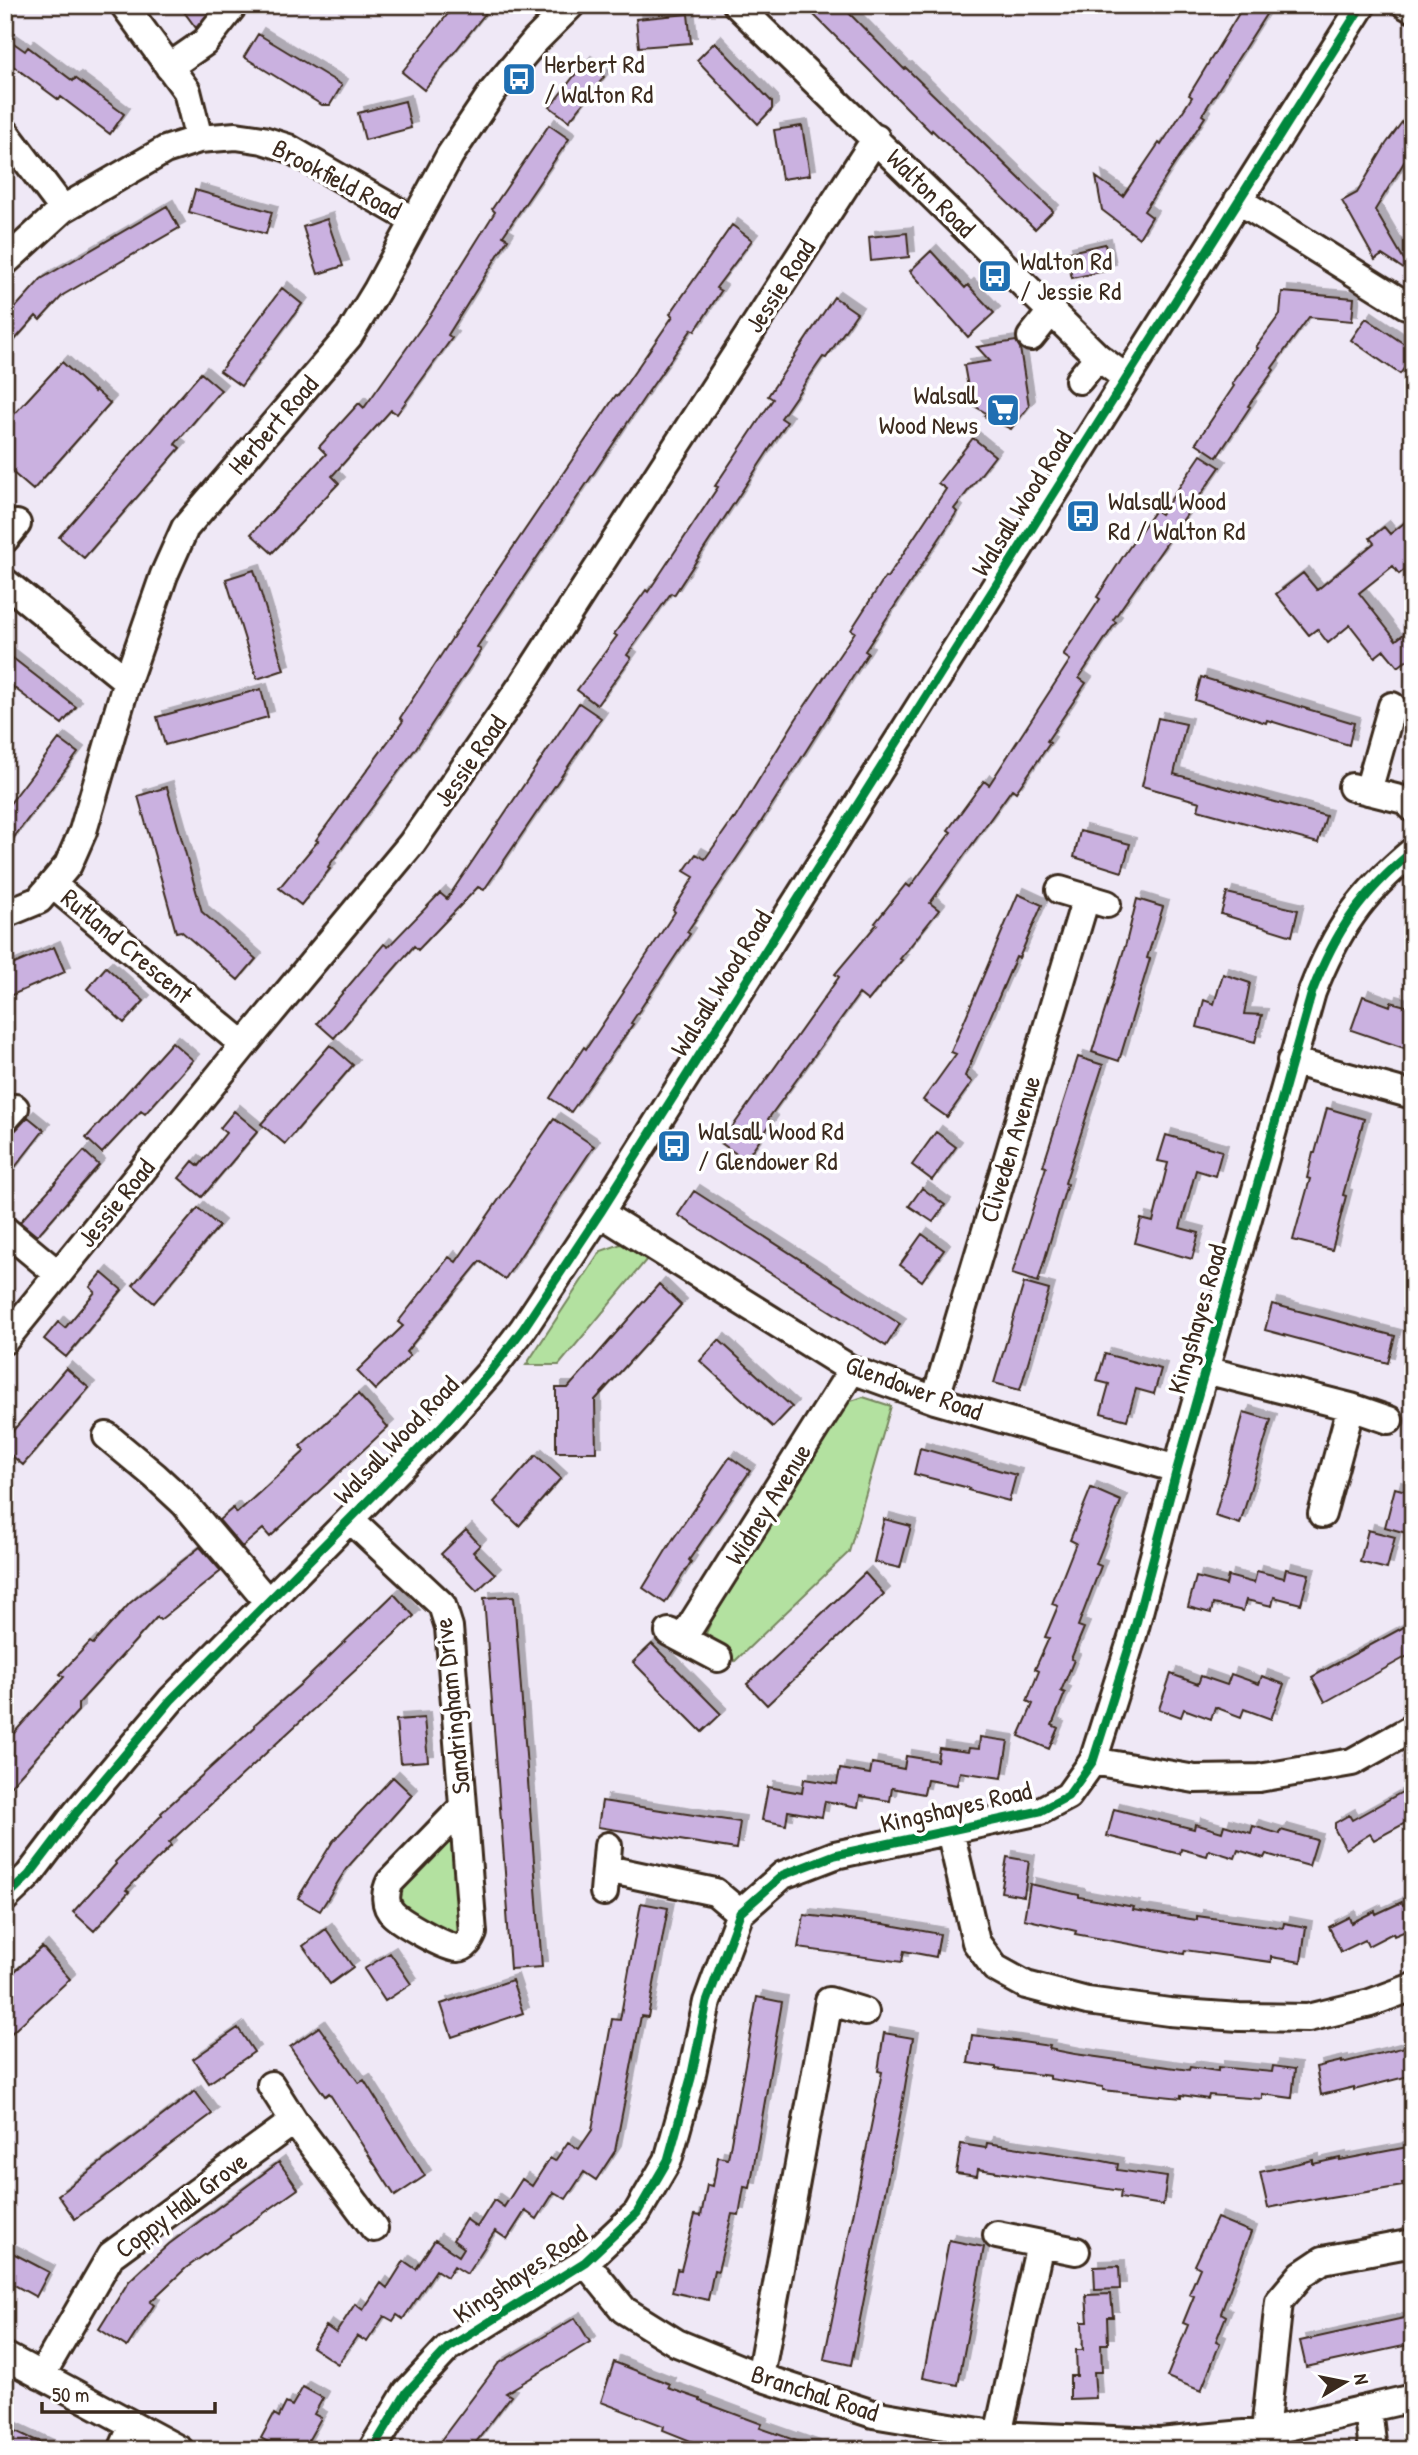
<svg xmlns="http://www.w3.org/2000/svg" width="1418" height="2455" viewBox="0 0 1418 2455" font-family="'Patrick Hand',sans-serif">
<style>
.green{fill:#b3e1a0;stroke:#77865f;stroke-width:2}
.building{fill:#cab1e0;stroke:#3b2a1e;stroke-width:2;filter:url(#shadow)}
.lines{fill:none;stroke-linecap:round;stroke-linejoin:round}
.minor-casing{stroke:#3b2a1e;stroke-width:32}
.minor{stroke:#fff;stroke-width:26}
.cycleway-casing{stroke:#fff;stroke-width:13}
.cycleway{stroke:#00873e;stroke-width:9}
.labels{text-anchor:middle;stroke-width:7;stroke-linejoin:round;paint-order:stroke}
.poi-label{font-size:26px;fill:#3b2a1e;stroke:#fff;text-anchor:start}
.street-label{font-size:26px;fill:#3b2a1e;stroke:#fff}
</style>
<defs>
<filter id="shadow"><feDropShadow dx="6" dy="-6" stdDeviation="0" flood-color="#0004"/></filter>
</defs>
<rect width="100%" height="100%" fill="#efe8f6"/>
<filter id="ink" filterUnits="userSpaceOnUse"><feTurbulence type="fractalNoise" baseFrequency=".0143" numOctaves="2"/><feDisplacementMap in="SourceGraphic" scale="14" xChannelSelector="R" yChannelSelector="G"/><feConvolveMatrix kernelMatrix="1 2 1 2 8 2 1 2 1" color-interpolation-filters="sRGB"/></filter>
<g filter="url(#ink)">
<path class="green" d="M621,1244L647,1259L559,1365H526L601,1251Z
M863,1397L891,1406L849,1552L735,1661L706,1633L712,1620L848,1402Z
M448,1833L457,1834L465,1931L448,1938L404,1909L398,1889Z"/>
<path class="building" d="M179,5H212L213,7L196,28Z
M455,5H492L424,90L402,72Z
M804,5H841L904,69L906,68L1053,211L1035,229L932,130L931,132Z
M1244,5H1272L1202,115L1205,117L1144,211L1152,217L1139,238L1102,210L1096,177L1123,196L1159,143L1161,145L1192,97L1189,95Z
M688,14L691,43L639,47L636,19Z
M258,34L342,85L330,105H322L244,57Z
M5,37L25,51L28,47L73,81L75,78L124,114L110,134L61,97L59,100L5,60Z
M715,42L772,102V109L758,124L697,60Z
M585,62L604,77L569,121L550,107Z
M405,101L411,128L365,140L358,113Z
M1413,107V164L1406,159L1375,210L1413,275L1382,255L1375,260L1342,201L1357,193L1386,144Z
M549,125L569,139L503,236L508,239L448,335L452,338L397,414L391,410L332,476L339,483L272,553L251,534L326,454L319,447L359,403L364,408L431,314L495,212L492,209Z
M802,126L810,175L782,179L774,130Z
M195,190L272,212L266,234L189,212Z
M167,206L179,228L63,295L40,320L36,316L5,351V319L41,279Z
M327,219L343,266L318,274L303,227Z
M732,225L752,240L716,288L721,291L695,331L692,329L646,395L477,647L481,650L416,748L328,867L330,869L301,905L279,888L318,841L316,840L403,721L400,718L464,620L616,395L618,396L673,316L670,314Z
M907,233L909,257L871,261L869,237Z
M1105,244L1110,270L1072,278L1066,253Z
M931,251L965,288L968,285L994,313L968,337L910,271Z
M282,288L302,304L241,386L220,371Z
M1282,292L1354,298L1352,321L1309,317L1272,368L1274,370L1248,406L1250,407L1217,457L1196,443L1234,386L1232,384L1258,348L1256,347L1280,314Z
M834,297L857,313L826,358L823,357L781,418L787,422L674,595L671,593L627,655L631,658L597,705L577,690L617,636L614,634L646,590L648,592L718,487L715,486L773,399L768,396Z
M1366,318L1413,350V356L1400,374L1351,340Z
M1016,341L1020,348L1029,406L1011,429L984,416L986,413L971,404L964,365L990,361L977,347Z
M62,362L94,392L95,390L110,403L33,490L5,466V424Z
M201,373L221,390L175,444L180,448L84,558L59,537Z
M973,438L995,456L954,509L957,512L865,651L868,653L761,822L687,932L690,934L631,1023L633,1024L571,1112L550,1098L584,1047L586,1049L624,992L623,991L675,912L673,910L694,877L684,871L696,854L705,859L733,819L734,820L796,719L855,632L851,630L885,577L887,578L946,489L938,483Z
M1201,455L1220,467L1113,620L1116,622L1079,678L1086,683L1047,741L1050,743L1016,792L1012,789L930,903L939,910L900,959L902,960L868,1001L859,994L768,1119L772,1122L745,1160L721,1143L839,977L835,974L877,924L875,923L906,884L910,887L951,832L948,830L984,781L989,785L1070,660L1063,655L1100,599L1097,597L1122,558L1155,510L1161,514Z
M1413,516V563L1399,574L1393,566L1359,593L1396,640L1413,627V656L1398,667L1384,650L1375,657L1350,625L1328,643L1317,629L1309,635L1276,594L1303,573L1317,590L1374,543L1370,538L1384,527L1390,534Z
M254,570L284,670L257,679L226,579Z
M5,652L76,707L62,724L5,681Z
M1201,677L1354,723L1349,745L1267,720L1266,723L1195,700Z
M261,689L268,717L165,745L157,717Z
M579,703L601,718L484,890L478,887L418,950L414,946L334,1038L317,1023L384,944L388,947L440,893L447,899Z
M1158,718L1186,724L1174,774L1326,816L1318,843L1198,810L1200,802L1142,786Z
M59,739L78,753L5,849V810Z
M167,787L202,912L256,959L238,980L181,931L176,932L138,796Z
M1080,831L1130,844L1122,872L1074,857Z
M1227,893L1298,910L1292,936L1221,914Z
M1018,894L1042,905L1019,958L1016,957L965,1076L972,1082L947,1117L923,1100L956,1054L951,1052Z
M1137,899L1163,907L1147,958L1150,959L1119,1061L1092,1052L1126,943Z
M54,947L65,972L5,998V968Z
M106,967L144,1001L124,1023L87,989Z
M1223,974L1250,983L1244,1014L1262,1015L1255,1042L1197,1027L1204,1000L1214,1004Z
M1363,996L1390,1006L1391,1002L1413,1008V1051L1351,1030Z
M172,1042L193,1060L145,1114L141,1111L102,1153L86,1138Z
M330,1045L353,1065L285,1144L261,1124Z
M1078,1057L1103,1065L1065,1183L1067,1184L1038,1282L1012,1274L1046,1167L1043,1166Z
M1327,1108L1364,1119L1343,1195L1346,1196L1332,1250L1293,1240L1310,1179L1307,1178L1313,1153H1315Z
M234,1111L258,1131L202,1197L179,1178L193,1161L199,1166L226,1133L220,1128Z
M28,1117L44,1130L5,1180V1134L16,1130Z
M554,1119L594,1146L505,1279L480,1261L406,1352L410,1356L375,1390L357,1371L403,1326L398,1322L449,1257L456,1262Z
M936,1132L956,1147L932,1180L912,1165Z
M1166,1135L1222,1151L1215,1176L1196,1170L1180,1228L1199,1233L1192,1259L1135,1243L1141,1219L1153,1222L1168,1163L1158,1161Z
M84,1151L99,1165L37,1236L20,1222Z
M922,1188L945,1205L933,1222L909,1206Z
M694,1191L900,1324L886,1346L678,1215Z
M198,1208L219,1226L154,1303L133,1285Z
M922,1234L944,1250L922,1281L900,1265Z
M102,1273L122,1290L66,1357L44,1339L58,1322L65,1328L95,1292L90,1287Z
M1024,1283L1049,1290L1020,1390L994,1383Z
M659,1284L681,1305L595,1400L596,1452H556V1388H568Z
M1272,1304L1395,1336L1388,1363L1265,1330Z
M719,1340L792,1407L773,1427L700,1361Z
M1105,1354L1161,1369L1154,1394L1136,1389L1127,1420L1101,1413L1109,1384L1097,1381Z
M66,1368L89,1388L23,1465L5,1450V1440Z
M358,1394L388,1427L270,1537L263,1529L242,1547L219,1520L233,1508L237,1513L305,1451L300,1446Z
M1244,1412L1271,1420L1240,1524L1215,1516Z
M920,1448L1016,1475L1009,1501L968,1490L969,1488L914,1474Z
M536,1455L561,1478L519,1526L494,1502Z
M730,1457L750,1471L689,1560L691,1562L665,1603L643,1588L673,1539Z
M1091,1488L1121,1501L1096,1564L1101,1566L1078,1626L1084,1628L1071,1659L1074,1660L1061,1691L1065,1693L1052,1725L1058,1728L1049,1749L1019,1736L1033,1704L1027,1701L1039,1671L1035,1669L1049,1638L1045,1637L1058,1606L1052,1604L1076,1543L1070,1540Z
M1395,1488L1413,1493V1535L1385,1527Z
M884,1519L911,1526L900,1568L874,1562Z
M466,1530L480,1545L473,1552L495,1574L477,1591L441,1554Z
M1368,1530L1395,1537L1387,1569L1360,1562Z
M200,1547L221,1571L160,1620L157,1617L78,1704V1711L5,1792V1743L64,1677L60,1674L90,1642L93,1644L130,1603Z
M1286,1569L1309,1574L1301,1604L1274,1597L1272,1606L1246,1600L1243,1611L1213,1604L1211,1613L1188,1607L1196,1577L1226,1585L1228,1576L1254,1583L1257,1571L1284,1578Z
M865,1573L884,1594L767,1705L747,1684Z
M394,1594L414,1616L169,1843L171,1846L126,1890L129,1892L94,1931L73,1912L116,1864L115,1862L162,1815L161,1813L255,1727L254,1725L301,1684Z
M514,1596L542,1967L510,1969L506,1912H508L484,1598Z
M1413,1622V1653L1325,1702L1312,1677Z
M652,1644L721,1714L702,1732L633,1662Z
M1171,1674L1198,1684L1201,1676L1227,1685L1231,1674L1259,1684L1262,1676L1284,1684L1271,1719L1244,1709L1241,1717L1215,1707L1211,1719L1184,1709L1181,1717L1159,1709Z
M424,1718L428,1761L400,1763L396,1720Z
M980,1737L1008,1741L1002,1778L960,1772L957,1785L927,1780L924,1794L892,1788L890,1801L860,1796L858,1807L825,1801L822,1817L788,1811L786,1825L762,1820L768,1787L802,1793L804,1779L837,1784L840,1769L870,1774L872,1763L904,1769L906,1756L937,1761L939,1748L968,1752L969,1748L979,1749Z
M393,1777L412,1795L346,1869L320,1911L298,1898L333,1841Z
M1413,1786V1819L1374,1840L1370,1834L1346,1849L1335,1830V1823L1349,1815L1352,1820Z
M602,1801L740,1822L736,1849L598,1827Z
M1114,1809L1194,1829L1195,1824L1222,1832L1224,1825L1251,1833L1253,1826L1280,1834L1281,1830L1317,1840L1309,1866L1266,1854L1264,1858L1238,1850L1235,1858L1209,1850L1207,1856L1181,1849L1180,1854L1107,1836Z
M1007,1857L1029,1861L1024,1896L1001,1892Z
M1030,1884L1079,1895V1897L1134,1907L1133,1910L1197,1920V1916L1283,1928L1284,1923L1306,1927L1301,1962L1271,1957V1962L1185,1950L1184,1954L1075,1934L1076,1931L1024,1919Z
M1413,1901V1928L1394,1936L1393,1933L1368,1946L1365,1940L1341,1952L1329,1927L1349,1917L1351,1923L1375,1911L1376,1914L1402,1902L1403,1905Z
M641,1903L668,1908L648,2017L641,2016L615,2151L596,2180L584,2172L566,2199L554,2192L537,2219L525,2211L507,2239L495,2231L467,2274L454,2266L447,2277L436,2270L403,2319L397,2315L393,2321L384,2316L367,2342L357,2336L338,2364L312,2347L326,2326L336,2333L355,2304L363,2310L381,2283L387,2288L404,2261L416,2269L435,2240L459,2256L464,2248L453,2240L466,2219L477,2227L494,2200L504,2207L522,2179L532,2186L550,2158L555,2161L568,2142L579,2149L592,2130L612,2019L620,2020Z
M804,1915L884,1924L940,1934L936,1957L904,1951L902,1962L798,1948Z
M326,1929L353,1967L330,1984L303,1946Z
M42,1947L70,1979L5,2039V1980Z
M390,1953L411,1984L385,2001L364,1969Z
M512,1980L523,2013L452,2037L441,2004Z
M757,1997L782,2002L750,2188L744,2187L739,2215L732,2214L718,2271L714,2270L708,2300L672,2292L677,2269L681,2270L695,2215L701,2216L707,2185L713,2186L718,2157L728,2159Z
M319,2027L359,2083L364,2080L425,2176L395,2196L329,2093L325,2096L290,2047Z
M238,2028L254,2052L209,2083L193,2059Z
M884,2033L913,2038L901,2111L851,2365L824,2359L882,2072L878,2071Z
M972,2035L1050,2046L1049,2049L1075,2054L1189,2070L1190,2067L1218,2071V2067L1272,2072L1273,2066L1295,2069L1292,2098L1262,2094V2099L1209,2095L1208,2099L1181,2095V2098L1103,2090V2087L1050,2079V2076L996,2069V2067L968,2063Z
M1413,2045V2075L1354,2090V2087L1321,2095L1316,2067L1342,2061V2063Z
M195,2091L212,2114L166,2148L116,2189L75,2219L58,2195Z
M987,2143L1093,2159L1118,2164L1117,2170L1167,2177L1163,2205L1120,2198L1121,2191L978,2169L977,2176L956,2173L961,2144L986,2148Z
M1413,2146V2181L1402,2183L1403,2186L1324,2199V2197L1268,2208L1260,2172L1313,2160V2164L1340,2158V2160Z
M279,2162L298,2189L186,2268L150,2302L154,2305L127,2347L99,2329L129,2281L169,2244Z
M1217,2218L1251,2232L1221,2313L1226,2316L1216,2341L1220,2343L1201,2391L1167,2377L1188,2325L1183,2323L1194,2296L1189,2294L1200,2268L1195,2265Z
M949,2240L984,2247L958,2385L923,2378Z
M5,2249L49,2272L36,2297L5,2280Z
M1119,2266L1120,2289L1095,2290L1094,2267Z
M1111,2294L1113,2317H1107L1108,2344H1101L1102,2372H1094L1096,2398L1070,2399V2376H1077L1076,2350H1083L1082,2322H1088L1086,2295Z
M1413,2316V2344L1306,2367L1300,2341Z
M575,2318L590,2342L506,2393L511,2396L470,2450H454L441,2440L498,2364Z
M614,2362L670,2384L668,2388L700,2399V2401L762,2424L760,2428L814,2447V2450H713L663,2430L664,2426L601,2402Z
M303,2387L323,2398L314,2414L321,2418L303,2450H282L261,2438L274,2414L279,2417L286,2403L292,2406Z
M5,2426L56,2450H5Z"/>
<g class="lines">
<g class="minor-casing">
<path id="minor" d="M124,5L187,91L199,139
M737,5L1098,357L1126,378
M1406,5L1413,9
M169,67L205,42L234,5
M5,132L63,209
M1238,200L1406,305
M5,262L63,209L165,150L199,139L236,136L263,140L288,148L413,220
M1031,337L1051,312
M1079,380L1098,357
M5,539L17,524
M5,582L127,681
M1352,787L1404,800L1413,808
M1368,791L1392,706
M53,885L244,1045
M1060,890L1107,904
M5,914L39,900L68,865L83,831L127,681L164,575L185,528L349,336L377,290L450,155L493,91L535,41L571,5
M1291,1061L1413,1095
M5,1119L15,1108
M600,1213L852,1370L935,1400L1177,1469
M5,1230L58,1274
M5,1340L244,1045L412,843L522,685L876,138
M1205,1370L1351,1407L1389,1420
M935,1400L1086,898
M107,1436L155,1476L184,1503L267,1601
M1322,1514L1351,1407
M350,1519L442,1605L449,1627L473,1933C470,1940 466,1948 458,1948C447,1949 401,1922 393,1914C384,1906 385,1892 390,1882L462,1808
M669,1632L718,1658
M683,1638L852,1370
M1093,1761L1195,1779L1259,1778L1352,1762L1413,1728
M950,1831L976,1942L995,1968L1026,1985L1087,2001L1169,2012L1239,2017L1308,2018L1370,2003L1413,1987
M607,1869L715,1892L740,1913
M604,1892L608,1846
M5,1898L29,1875L76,1813L171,1700L442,1426L490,1372L523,1329L600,1213L1362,5
M271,2085L294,2121L374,2228
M997,2235L1076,2251
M585,2262L624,2310L677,2343L760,2377L873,2414L998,2435L1160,2442L1265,2432L1413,2398
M5,2356L180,2450
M41,2376L111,2255L294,2121
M760,2377L829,2001L865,2012
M1368,2409L1373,2450
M1265,2432L1279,2301L1302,2274L1323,2260L1413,2243
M998,2435L1040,2244
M122,2450L133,2425
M372,2450L407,2392L448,2348L585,2262L637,2213L668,2160L691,2078L707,2002L740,1913L783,1875L835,1855L1040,1811L1068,1796L1093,1761L1133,1635L1177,1469L1312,992C1336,930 1361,894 1413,851"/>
</g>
<use href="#minor" class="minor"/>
<g class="cycleway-casing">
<path id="cycleway" d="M5,1898L29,1875L76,1813L171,1700L442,1426L490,1372L523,1329L600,1213L1362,5
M372,2450L407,2392L448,2348L585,2262L637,2213L668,2160L691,2078L707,2002L740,1913L783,1875L835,1855L1040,1811L1068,1796L1093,1761L1133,1635L1177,1469L1312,992C1336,930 1361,894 1413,851"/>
</g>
<use href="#cycleway" class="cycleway"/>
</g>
</g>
<defs>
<g id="bus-square" transform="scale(1.75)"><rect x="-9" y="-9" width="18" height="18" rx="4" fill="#1f6fb2" stroke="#fff"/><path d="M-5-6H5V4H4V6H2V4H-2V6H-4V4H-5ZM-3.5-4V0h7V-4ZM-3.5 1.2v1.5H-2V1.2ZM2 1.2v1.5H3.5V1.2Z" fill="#fff"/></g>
<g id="supermarket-square" transform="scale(1.75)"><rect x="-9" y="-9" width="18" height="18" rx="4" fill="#1f6fb2" stroke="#fff"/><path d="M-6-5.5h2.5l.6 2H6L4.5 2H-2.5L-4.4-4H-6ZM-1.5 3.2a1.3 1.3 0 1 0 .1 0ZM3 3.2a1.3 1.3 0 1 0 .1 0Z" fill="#fff"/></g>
</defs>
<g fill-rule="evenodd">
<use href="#bus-square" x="519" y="79"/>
<use href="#bus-square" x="995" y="276"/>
<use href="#supermarket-square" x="1003" y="410"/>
<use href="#bus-square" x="1083" y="516"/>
<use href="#bus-square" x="674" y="1146"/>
</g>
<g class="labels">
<g class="poi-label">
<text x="544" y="73">Herbert Rd<tspan x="544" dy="30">/ Walton Rd</tspan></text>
<text x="1020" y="270">Walton Rd<tspan x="1020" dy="30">/ Jessie Rd</tspan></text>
<text x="978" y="404" text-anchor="end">Walsall<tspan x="978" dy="30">Wood News</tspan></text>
<text x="1108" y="510">Walsall Wood<tspan x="1108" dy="30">Rd / Walton Rd</tspan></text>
<text x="698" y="1140">Walsall Wood Rd<tspan x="698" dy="30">/ Glendower Rd</tspan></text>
</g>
<g class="street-label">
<text transform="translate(337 179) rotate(28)" y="9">Brookfield Road</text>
<text transform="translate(931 193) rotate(45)" y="9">Walton Road</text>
<text transform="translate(780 286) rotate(-57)" y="9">Jessie Road</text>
<text transform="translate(273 425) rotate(-49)" y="9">Herbert Road</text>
<text transform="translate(1022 503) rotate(-58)" y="9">Walsall Wood Road</text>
<text transform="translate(470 761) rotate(-55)" y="9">Jessie Road</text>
<text transform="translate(127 946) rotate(40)" y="9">Rutland Crescent</text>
<text transform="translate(721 983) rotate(-58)" y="9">Walsall Wood Road</text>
<text transform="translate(1010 1149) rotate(-73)" y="9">Cliveden Avenue</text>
<text transform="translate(116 1203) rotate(-51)" y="9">Jessie Road</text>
<text transform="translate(1197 1319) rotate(-74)" y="9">Kingshayes Road</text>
<text transform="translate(914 1388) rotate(20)" y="9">Glendower Road</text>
<text transform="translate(396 1440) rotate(-46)" y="9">Walsall Wood Road</text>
<text transform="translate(768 1504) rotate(-58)" y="9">Widney Avenue</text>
<text transform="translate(452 1706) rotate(-96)" y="9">Sandringham Drive</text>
<text transform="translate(956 1807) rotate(-13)" y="9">Kingshayes Road</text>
<text transform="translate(181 2205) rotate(-37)" y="9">Coppy Hall Grove</text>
<text transform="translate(520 2274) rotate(-34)" y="9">Kingshayes Road</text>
<text transform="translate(815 2393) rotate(18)" y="9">Branchal Road</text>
</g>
</g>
<rect width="1418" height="2455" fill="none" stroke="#fff" stroke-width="28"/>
<rect x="14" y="14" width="1390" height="2427" fill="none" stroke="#3b2a1e" stroke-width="2.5" filter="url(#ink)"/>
<g transform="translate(1345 2382) rotate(80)" stroke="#ffffff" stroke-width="5" paint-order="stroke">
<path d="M0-5L12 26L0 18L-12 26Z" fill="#3b2a1e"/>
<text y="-10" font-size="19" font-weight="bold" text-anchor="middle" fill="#3b2a1e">N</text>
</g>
<path d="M42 2402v10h173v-10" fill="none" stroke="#3b2a1e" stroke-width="3.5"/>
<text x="52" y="2402" font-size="21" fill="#3b2a1e" stroke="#ffffff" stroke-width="5" paint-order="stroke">50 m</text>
</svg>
